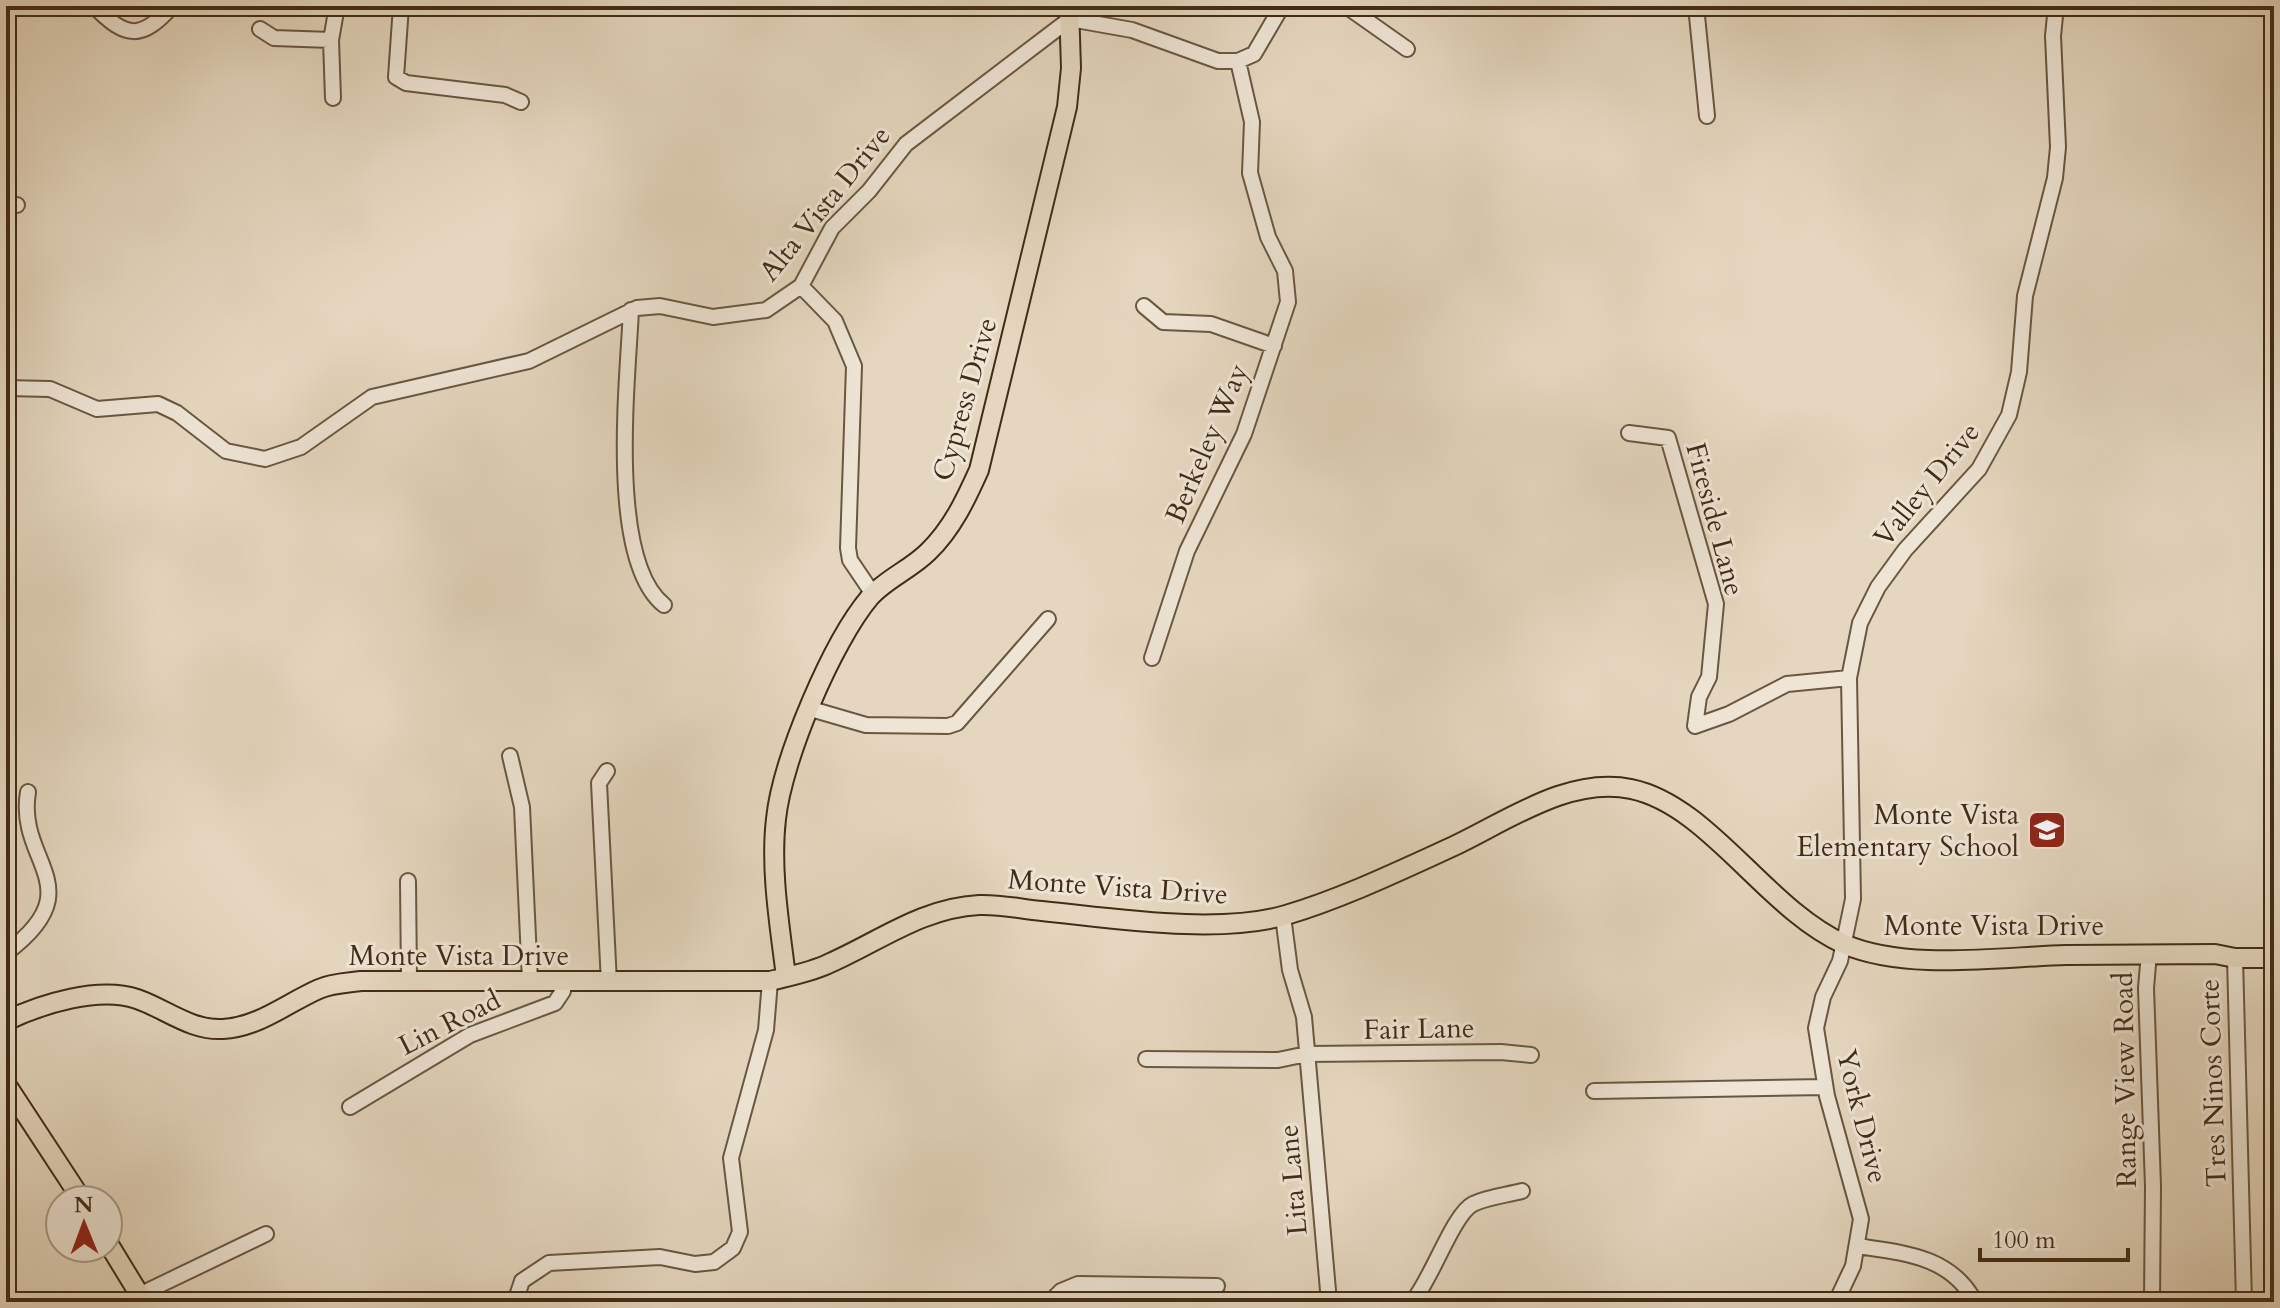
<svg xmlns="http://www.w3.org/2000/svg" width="2280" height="1308" viewBox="0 0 2280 1308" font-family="Cardo,serif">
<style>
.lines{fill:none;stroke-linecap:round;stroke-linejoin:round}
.minor-casing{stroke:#6b5740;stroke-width:18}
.major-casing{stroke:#422c16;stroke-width:22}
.minor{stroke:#eee5d5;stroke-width:14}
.major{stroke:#e5d7bf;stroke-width:18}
.labels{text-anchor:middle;stroke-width:6;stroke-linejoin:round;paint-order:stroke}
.street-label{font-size:28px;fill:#422c16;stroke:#eee5d5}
.poi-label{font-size:28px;fill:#422c16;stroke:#eee5d5;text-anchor:end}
</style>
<rect width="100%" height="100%" fill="#e5d7bf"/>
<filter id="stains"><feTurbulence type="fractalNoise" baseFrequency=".0025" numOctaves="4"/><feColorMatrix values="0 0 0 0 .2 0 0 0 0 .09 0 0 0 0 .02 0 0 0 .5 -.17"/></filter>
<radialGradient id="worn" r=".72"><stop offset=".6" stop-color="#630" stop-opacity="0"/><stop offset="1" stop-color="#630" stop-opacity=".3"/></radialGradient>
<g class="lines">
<g class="minor-casing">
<path id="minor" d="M94,6C126,39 142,40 172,6
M401,6L396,77L406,83L505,95L521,102
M1346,6L1407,49
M1696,6L1707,116
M260,29L274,38L331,40
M333,98L331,40L337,6
M6,205H17
M801,286L835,321L854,366L848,548L850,560L873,594
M1144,306L1163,322L1211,324L1274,346
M631,310C628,378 607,560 664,605
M6,388L50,389L97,409L158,404L177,413L226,451L265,459L301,447L372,397L529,361L637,308L660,306L713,317L766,310L801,286L832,228L869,191L906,144L1070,19L1132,30L1218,61H1238L1254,54L1282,6
M1629,433L1668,438L1716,604L1709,677L1699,697L1695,726L1729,714L1787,684L1849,678
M1152,658L1187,551L1244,434L1288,302L1285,271L1268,237L1250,173L1252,122L1238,61
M811,709L866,725L948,726L957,723L1048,619
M510,756L522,807L530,981
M607,771L599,783L609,983
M408,881L409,980
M1283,916L1290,970L1304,1017L1329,1302
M6,953C94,887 16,863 28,792
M2149,953L2146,988L2153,1186L2152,1302
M2235,958L2244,1302
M1146,1059L1278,1060L1307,1054L1501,1052L1531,1055
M1594,1091L1825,1087
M350,1107L470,1035L555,1003L563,991L564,982
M1857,1246C1904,1253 1951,1256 1975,1302
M139,1295L266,1234
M515,1302L522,1281L549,1263L660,1257L695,1264L714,1262L733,1248L740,1232L731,1158L766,1030L770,981
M1050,1302L1061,1291L1078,1284L1217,1286
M1412,1302C1431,1281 1453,1214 1473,1204C1487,1197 1507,1195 1522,1191
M1836,1302L1853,1266L1861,1219L1827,1096L1816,1028L1823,997L1840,961L1853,899L1849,678L1860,623L1878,587L1905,550L1979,469L2009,415L2019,372L2025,296L2055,178L2058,147L2053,36L2056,6"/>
</g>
<g class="major-casing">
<path id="major" d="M2068,955L2215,954L2235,958H2274
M786,977C780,927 770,870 776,819C782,760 832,642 870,597C886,579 911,569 928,552C952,529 966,499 979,470L1067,107L1071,68L1069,6
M6,1021C41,1004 99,986 137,999C166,1009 191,1031 223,1029C259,1027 287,1003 319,989C332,983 346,983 361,981H770C790,976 812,972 830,963C880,941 922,908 979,905C999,904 1021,909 1042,911C1112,918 1218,935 1286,915C1343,898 1399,871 1454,846C1507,821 1569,776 1631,789C1709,805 1766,909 1844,944C1906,971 1999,957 2066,955
M6,1084L82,1200
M108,1243L144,1302"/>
</g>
<use href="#minor" class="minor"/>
<use href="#major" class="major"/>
</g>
<defs>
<g id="school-square" transform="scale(2)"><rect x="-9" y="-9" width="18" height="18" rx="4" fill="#8f2418" stroke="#eee5d5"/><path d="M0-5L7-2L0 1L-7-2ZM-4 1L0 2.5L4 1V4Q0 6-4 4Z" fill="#fff"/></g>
</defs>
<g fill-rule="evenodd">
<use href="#school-square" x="2047" y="830"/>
</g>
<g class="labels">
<g class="street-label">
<text transform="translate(824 203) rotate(-51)" y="10">Alta Vista Drive</text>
<text transform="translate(964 399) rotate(-74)" y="10">Cypress Drive</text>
<text transform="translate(1206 443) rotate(-67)" y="10">Berkeley Way</text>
<text transform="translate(1926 484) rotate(-51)" y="10">Valley Drive</text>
<text transform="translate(1716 519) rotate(75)" y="10">Fireside Lane</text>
<text transform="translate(1118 886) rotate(4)" y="10">Monte Vista Drive</text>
<text x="1994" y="935">Monte Vista Drive</text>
<text x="459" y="965">Monte Vista Drive</text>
<text transform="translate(449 1022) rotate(-27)" y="10">Lin Road</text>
<text transform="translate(1419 1028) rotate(-1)" y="10">Fair Lane</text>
<text transform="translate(2124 1080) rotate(-91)" y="10">Range View Road</text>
<text transform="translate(2212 1083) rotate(-92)" y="10">Tres Ninos Corte</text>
<text transform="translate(1863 1116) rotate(76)" y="10">York Drive</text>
<text transform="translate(1292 1180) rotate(-95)" y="10">Lita Lane</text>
</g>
<g class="poi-label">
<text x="2019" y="824">Monte Vista<tspan x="2019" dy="32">Elementary School</tspan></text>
</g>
</g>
<rect width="2280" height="1308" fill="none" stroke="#e5d7bf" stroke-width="32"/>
<rect x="8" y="8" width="2264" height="1292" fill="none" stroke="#422c16" stroke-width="4"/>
<rect x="16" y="16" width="2248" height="1276" fill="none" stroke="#422c16" stroke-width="2"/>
<g transform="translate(84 1224) rotate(359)"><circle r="38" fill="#eee5d5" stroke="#a99b89" stroke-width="2"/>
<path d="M0-6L14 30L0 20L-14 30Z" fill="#8f2418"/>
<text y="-12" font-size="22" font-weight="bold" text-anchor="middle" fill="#422c16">N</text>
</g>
<path d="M1980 1248v12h148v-12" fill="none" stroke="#422c16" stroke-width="4"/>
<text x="1992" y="1248" font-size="24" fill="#422c16" stroke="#eee5d5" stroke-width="6" paint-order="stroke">100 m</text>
<rect width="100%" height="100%" filter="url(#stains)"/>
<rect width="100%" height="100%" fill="url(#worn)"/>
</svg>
